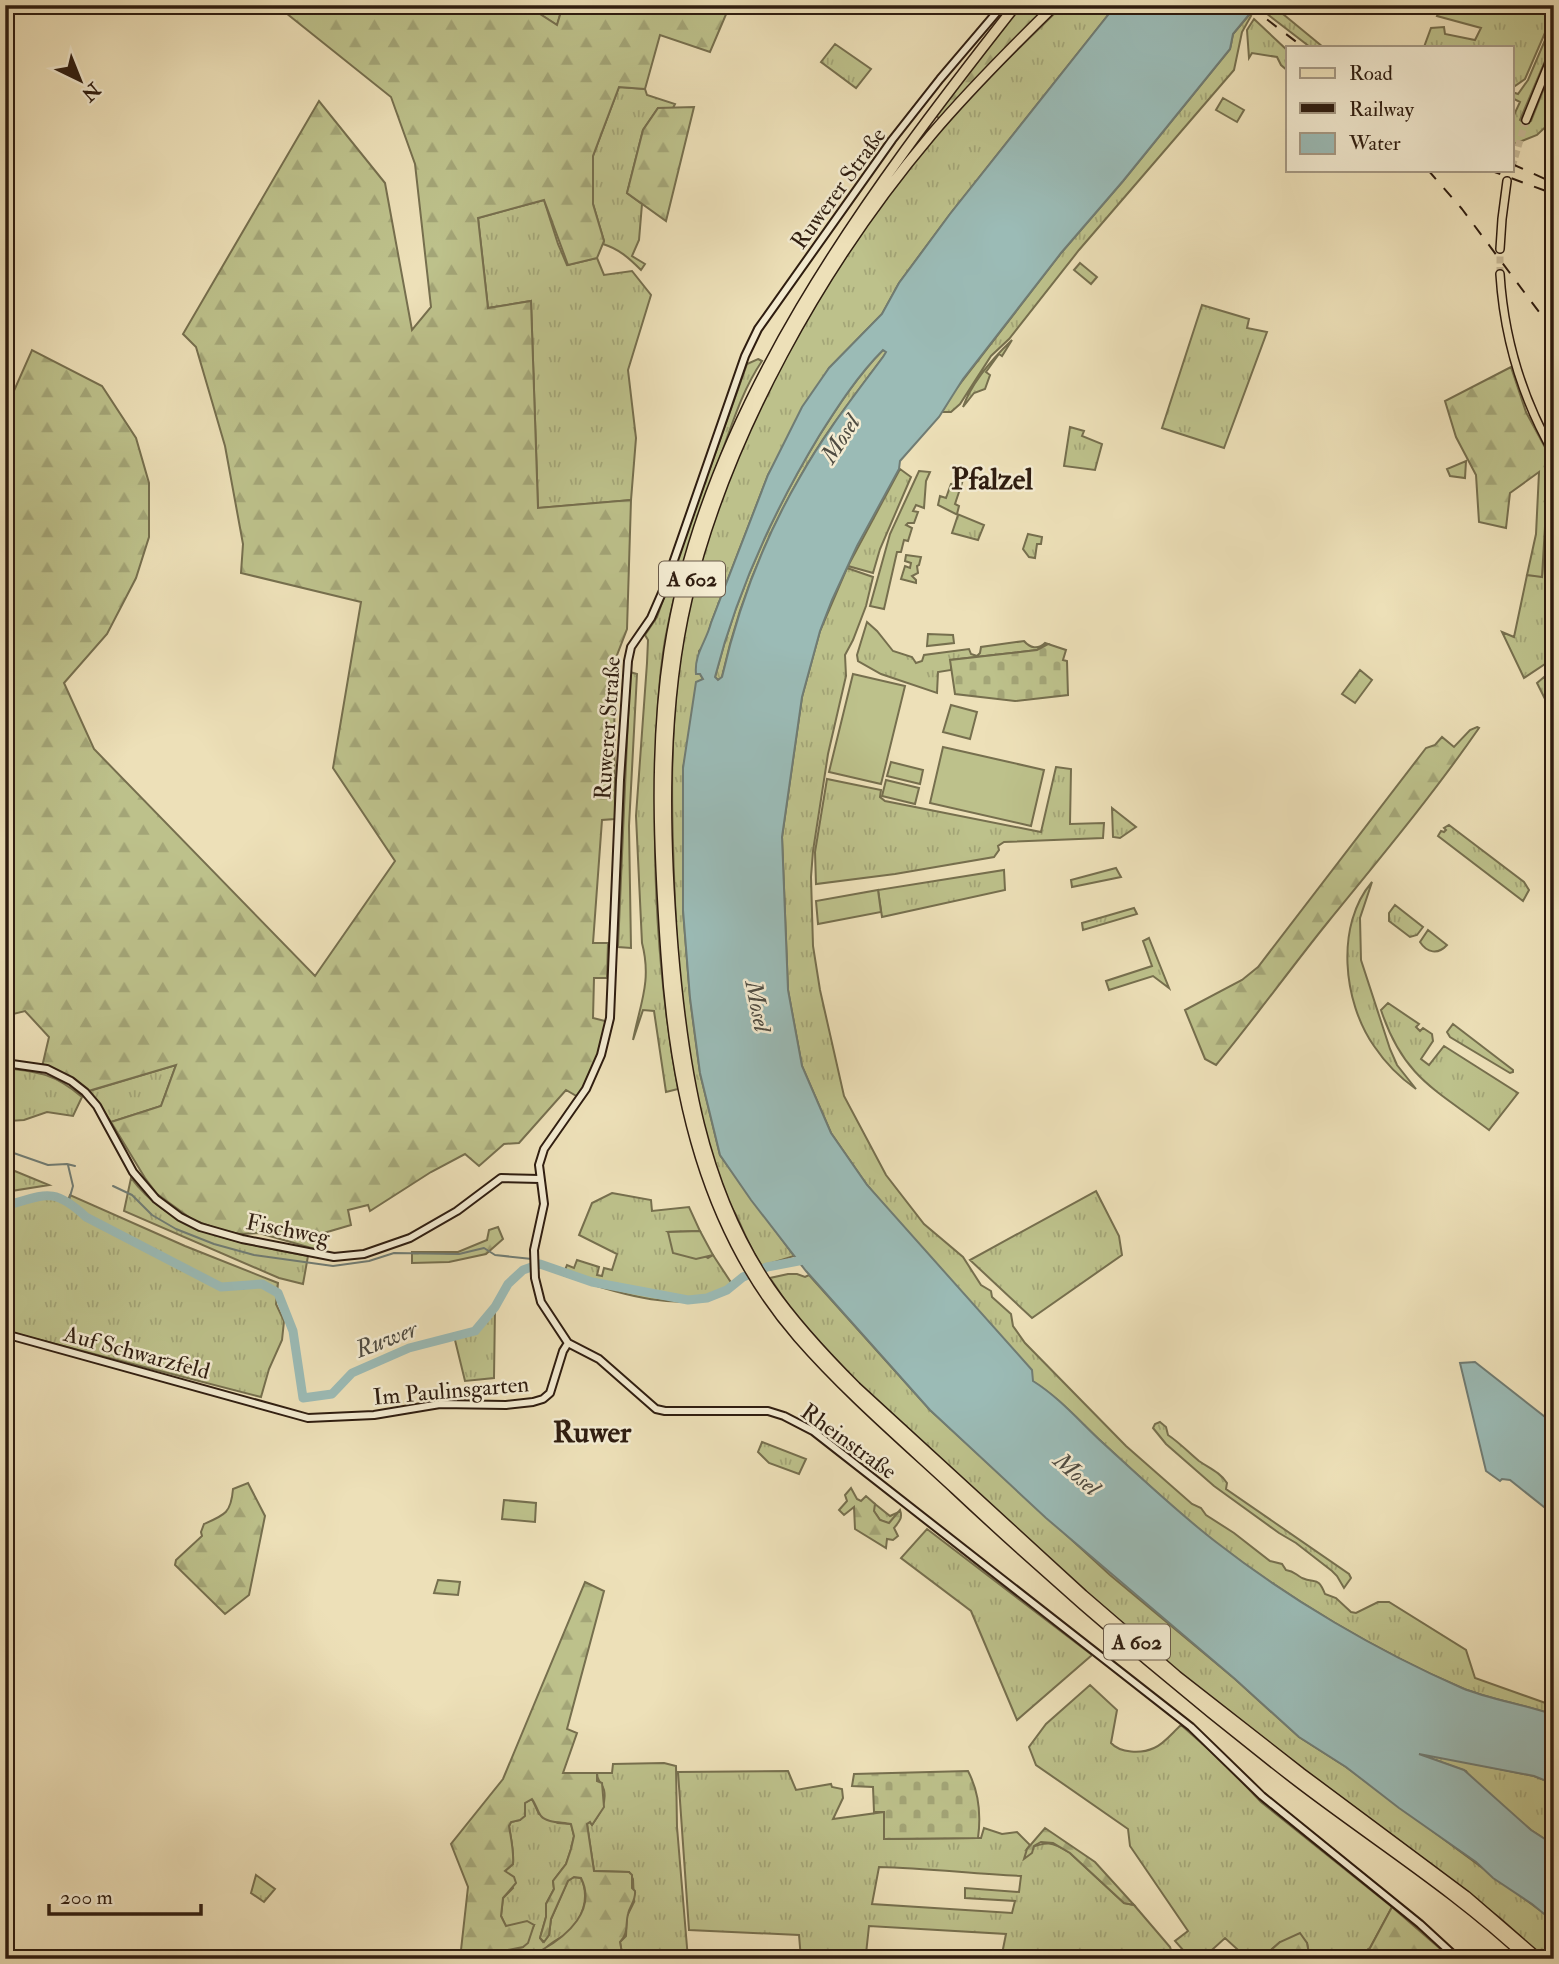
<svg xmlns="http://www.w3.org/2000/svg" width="1559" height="1964" viewBox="0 0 1559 1964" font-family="'IM FELL Double Pica',serif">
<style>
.grass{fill:url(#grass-tufts);stroke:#766f4e;stroke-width:2;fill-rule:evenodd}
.forest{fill:url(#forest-firs);stroke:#766f4e;stroke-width:2}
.cemetery{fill:url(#cemetery-stones);stroke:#766f4e;stroke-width:2}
.garden{fill:#bdc18b;stroke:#766f4e;stroke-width:2}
.water{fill:#9bbbb6;stroke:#707c74;stroke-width:2;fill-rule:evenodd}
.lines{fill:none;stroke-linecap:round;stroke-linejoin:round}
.stream{stroke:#707c74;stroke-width:2}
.river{stroke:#9bbbb6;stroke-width:9}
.primary-tunnel{stroke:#c7b996;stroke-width:7;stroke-dasharray:7 3.5;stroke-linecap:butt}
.secondary-casing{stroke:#2f1d10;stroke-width:10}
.primary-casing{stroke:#2f1d10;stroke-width:10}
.highway-casing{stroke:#2f1d10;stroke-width:12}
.secondary{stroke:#f3ebd1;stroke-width:6}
.primary{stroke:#ede0b8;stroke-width:7}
.highway{stroke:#ede0b8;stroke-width:9}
.rail{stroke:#2f1d10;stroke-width:2;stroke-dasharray:12 12;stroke-linecap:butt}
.labels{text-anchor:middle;stroke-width:5;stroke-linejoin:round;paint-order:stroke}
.shield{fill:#f3ebd1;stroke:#6a5b4a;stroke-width:2}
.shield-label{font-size:21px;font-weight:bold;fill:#2f1d10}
.street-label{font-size:23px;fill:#2f1d10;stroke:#f3ebd1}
.water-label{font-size:24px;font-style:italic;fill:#4f4c42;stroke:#f3ebd1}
.district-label{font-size:30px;font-weight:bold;fill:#2f1d10;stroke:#f3ebd1}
</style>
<defs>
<pattern id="grass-tufts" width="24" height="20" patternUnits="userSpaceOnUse" patternTransform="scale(1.75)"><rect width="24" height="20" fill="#bdc18b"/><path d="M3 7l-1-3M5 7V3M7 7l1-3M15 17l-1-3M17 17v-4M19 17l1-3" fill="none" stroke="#a3a577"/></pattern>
<pattern id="forest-firs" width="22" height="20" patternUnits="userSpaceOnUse" patternTransform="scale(1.75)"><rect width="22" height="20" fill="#bdc18b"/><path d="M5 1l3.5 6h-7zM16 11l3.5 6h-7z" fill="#a3a577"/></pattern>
<pattern id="cemetery-stones" width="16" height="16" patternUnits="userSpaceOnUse" patternTransform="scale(1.75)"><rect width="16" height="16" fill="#bdc18b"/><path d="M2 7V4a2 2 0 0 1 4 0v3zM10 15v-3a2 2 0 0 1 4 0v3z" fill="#a3a577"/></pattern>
</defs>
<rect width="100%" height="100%" fill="#ede0b8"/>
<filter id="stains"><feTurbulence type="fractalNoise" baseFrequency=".00286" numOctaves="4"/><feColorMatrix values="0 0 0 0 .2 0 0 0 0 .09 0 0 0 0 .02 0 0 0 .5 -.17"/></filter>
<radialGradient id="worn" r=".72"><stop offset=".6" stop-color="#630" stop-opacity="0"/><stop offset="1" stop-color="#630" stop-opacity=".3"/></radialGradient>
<path class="grass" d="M526,5H563L557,25Z
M1063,5H1116L950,214L899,283L882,314L829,368L768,475L711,623L706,643L699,651L700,674L703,679L683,768V910L690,998L700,1073L720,1155L794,1256L762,1266C751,1251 745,1234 737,1217C734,1210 729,1205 726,1199C716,1178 711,1154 705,1132C687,1064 679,994 676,924C672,833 668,742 681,651C707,475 821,270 935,135C975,89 1020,48 1063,5Z
M1272,5L1323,47H1310L1262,10Z
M1442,5H1554V12L1525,79L1512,88V47H1424L1431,28L1444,27L1445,34L1475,40L1481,28L1437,16Z
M1249,15L1251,16L1242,32L1234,70L1079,250L1009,339L991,356L960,404L951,412H942L953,393L1061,253L1123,181L1230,49L1233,34Z
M1254,19L1288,51V71L1281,65L1277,57L1252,53L1249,58L1247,30Z
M1554,19V40L1520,120L1524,123L1531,121L1554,63V85L1547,101L1554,104V119L1537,135L1514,144L1512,142L1513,117L1520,102L1512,98V92L1518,94L1528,80Z
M835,44L871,69L856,88L821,62Z
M619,87L645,89L647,95L675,104L673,108H658L643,130L627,193L642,204L639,240L632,256L645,264L641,270C629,258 619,249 603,244L604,241L593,204V156Z
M544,200L558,244L567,265L597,258L604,275L632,271L651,295L628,370L636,438L631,500L538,508L531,301L488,308L478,218Z
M1202,305L1249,319L1247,328L1267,332L1224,448L1162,428Z
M1012,340L1002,356L999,354L986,372L990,375L985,389L974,393L963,407C972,382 991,360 1012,340Z
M883,350L887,352L883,357C854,396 824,434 800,477C765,538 737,608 722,677L718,680L715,677C737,591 773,512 819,436C838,406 858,375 883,350Z
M758,359L762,361C741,392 731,428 718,463C696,521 676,579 665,640C658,681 657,721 656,762C652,871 658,982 678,1089L666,1092L654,1011L643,1010L633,1040C640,1004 652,981 642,943L636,816L647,663L648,640L645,635L657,617L747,364Z
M1070,427L1084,431L1082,436L1102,444L1095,470L1064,466Z
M1466,461L1465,478L1450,476L1447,469Z
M900,469L911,477L880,549L873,573L848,566Z
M962,483L955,504L959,506L957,514L984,525L978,540L952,533L958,515L938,505L940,496L946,498L951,484Z
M1547,492L1554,501V658L1524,678L1502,632L1514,637L1527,575L1542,576Z
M1028,534L1042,537L1041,544H1037L1035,558L1029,557L1023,549Z
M847,568L873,577L866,606L853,640L845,655L846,676L828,754L813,851L811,877L813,946L820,990L844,1096L886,1175L924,1224L963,1257L981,1285L991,1291L992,1297L1011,1314L1013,1326L1025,1343L1126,1446L1192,1504L1201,1508L1206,1515L1234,1533L1270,1561L1282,1564L1286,1570C1294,1571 1295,1574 1302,1578C1316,1584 1318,1576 1325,1594L1336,1598L1351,1612L1356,1613L1378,1602H1389L1466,1650L1475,1678L1554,1706V1715C1524,1704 1491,1700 1462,1688C1377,1651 1289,1599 1215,1542C1177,1512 1140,1477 1104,1444C1080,1422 1060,1398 1032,1381L867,1185L831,1133L802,1066L788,990L782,837L802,697L820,631Z
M867,622L877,631L893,651L912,657L916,663L922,661L924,655L969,649L971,654L977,656L980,653L981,647L1024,641C1030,648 1038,650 1045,643L1048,644L1037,650L951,660V670L938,672L937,693L881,674L858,661L857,655Z
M1360,670L1372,680L1355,703L1342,694Z
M630,672L637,674L629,826L631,948L618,947Z
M1544,677L1554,695V717L1537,683Z
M1056,767L1071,769L1070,824L1104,823L1103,838L1004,842L998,846L999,850L994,857L895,874L816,884L815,852L827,779L881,790L880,797L885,801L1041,832Z
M1112,808L1136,827L1120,838L1113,837Z
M1449,825L1524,882L1529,890L1523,901L1438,836L1441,831L1444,832L1446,830L1444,828Z
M1116,868L1121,877L1072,887L1071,880Z
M1004,870L1005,890L882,917L878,890Z
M1372,882L1360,918L1361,960L1390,1049L1397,1065L1416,1089C1399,1077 1386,1064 1374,1046C1343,1002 1335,925 1372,882Z
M1395,905L1423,927L1417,935L1410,937L1389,921V913Z
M1134,908L1137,914L1083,930L1082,923Z
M1428,930L1447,945C1438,955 1427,953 1420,942Z
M1149,938L1169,988L1153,976L1109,990L1106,981L1152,966L1143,941Z
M1388,1003L1419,1024L1416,1027L1420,1031L1423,1028L1432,1034L1433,1041L1421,1059L1429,1065L1444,1046L1518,1093L1489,1130C1436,1090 1403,1077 1381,1010Z
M1453,1024L1513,1070V1072L1510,1073L1450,1037L1447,1032Z
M176,1065L161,1106L111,1122L96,1099L86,1092Z
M5,1068C40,1072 55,1074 82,1097L73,1116L47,1112L24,1120L9,1121L10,1109L5,1108Z
M5,1167L49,1185L5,1192Z
M131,1178C174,1235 242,1243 308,1256L303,1284L279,1278L124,1211Z
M1096,1191L1119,1236L1122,1255L1032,1318L970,1260Z
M612,1193L651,1200L652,1211L689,1207L700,1231L668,1232L708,1258L713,1255L734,1287C690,1319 610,1291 563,1275L567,1265L574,1268L577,1260L599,1267L597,1275L602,1276L604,1268L612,1270L617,1254L579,1235L592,1203Z
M46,1194L68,1200L70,1195L185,1246L278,1283L276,1304L284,1321L282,1340L269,1369L261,1397L5,1331V1206Z
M788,1274H797L805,1277L809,1275L930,1410L1110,1575L1235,1679L1299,1737L1346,1767L1545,1914L1554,1922V1959H1545L1500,1918L1322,1785L1198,1688L1101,1607L852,1378L795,1315L770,1278Z
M495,1307L494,1378L465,1381L454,1336L475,1331Z
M1160,1422L1166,1427L1168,1435C1180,1443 1188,1452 1199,1461C1209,1468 1220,1472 1227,1483L1226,1489L1349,1574L1351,1578L1344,1588L1337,1576L1332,1571L1296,1543L1279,1533L1214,1486L1166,1444L1153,1428L1155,1424Z
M762,1442L806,1459L799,1474L769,1463L758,1452Z
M875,1504L890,1516L899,1512L889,1524L880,1520L873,1510Z
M927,1529L1092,1655L1017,1720L971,1611L901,1558Z
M438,1580L460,1582L458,1595L434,1593Z
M1090,1685L1117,1710L1111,1743C1120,1753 1141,1754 1154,1748C1164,1744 1173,1732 1181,1725L1222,1761L1261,1802L1392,1907L1370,1948L1355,1958L1310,1959L1307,1943L1280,1942L1261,1959H1248L1225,1938L1202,1959H1191L1175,1941L1188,1931L1130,1846L1128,1829L1036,1765L1029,1747L1046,1724Z
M1421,1753L1534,1776L1554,1784V1845L1531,1830L1472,1780L1466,1771L1418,1754Z
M664,1763L676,1766L677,1827L688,1959H619L622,1953L620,1942L626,1936L627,1916L634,1902L633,1879L629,1872L594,1871L587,1824L590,1822L592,1825C599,1814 607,1804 604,1790C602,1782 597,1782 597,1773H612L613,1764Z
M788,1771L796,1790L831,1784L832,1787L842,1789L843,1798L833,1819L884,1812V1839L978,1838H981L984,1828L1002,1834L1017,1832L1030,1845L1027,1849C1047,1841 1051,1841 1070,1853L1124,1903L1134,1905L1170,1947L1174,1959H1001L1006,1934L869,1926L866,1954L936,1959H801L799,1935L689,1930L678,1772ZM879,1867C927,1868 974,1874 1021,1876L1019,1892L965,1888V1898L1015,1901L1012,1913L872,1904Z
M532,1799L539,1814L558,1823L571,1824L574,1836L571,1849L566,1864L553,1881L554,1889L546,1904V1917L540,1938L543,1942L549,1935L551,1919L568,1880L574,1877L581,1878C590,1897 583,1920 567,1933C556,1942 544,1944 540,1959H496L498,1952L523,1947L534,1925L506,1927L501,1916L503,1898L513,1888L505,1871L513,1864C514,1851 511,1839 509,1826L511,1822L520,1820L525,1803Z
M256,1875L275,1889L264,1902L251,1893Z"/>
<path class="forest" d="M276,5H526L557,25L563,5H730L710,52L660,35L645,89L619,87L593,156V204L604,241L597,258L568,265L544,200L478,218L488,308L531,301L538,508L631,500L627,629L614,663L615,819L602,820L593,943H608L607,978H594L593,1018L609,1022L606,1038L580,1098L566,1090L519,1143L504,1144L479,1166L465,1154L431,1172L370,1211L368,1205L348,1210L351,1225L317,1235L322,1251L259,1233L239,1234L221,1230L193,1220L157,1194L145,1178L111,1122L161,1106L176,1065L85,1092L42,1067L49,1037L25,1011L5,1016V411L32,350L102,386L136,438L149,483V537L136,578L107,634L64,683L94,749L315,976L395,861L333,768L361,602L241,573L243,544L225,446L196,347L183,334L319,101L385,183L412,330L431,307L415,164L391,97Z
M1020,5H1049L940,119L935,115Z
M694,107L666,221L627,193L643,130L658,108Z
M1511,367L1526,412L1554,464V501L1547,493L1542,577L1527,575L1536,534L1539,472L1510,493L1506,528L1479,522L1476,475L1456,437L1445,401Z
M1477,727L1479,728C1432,796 1380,858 1328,922C1290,969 1255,1018 1216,1065L1205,1059L1185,1010L1242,980L1258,967L1426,748L1435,745L1442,737L1454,747L1470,730Z
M498,1227L503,1239L486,1254L449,1262L412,1263V1252H458L487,1240L489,1230Z
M248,1483L265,1516L249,1595L225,1614L175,1565L176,1560L202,1536L201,1532L204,1524C225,1515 231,1513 233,1489Z
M851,1488L857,1499L861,1501L866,1496L875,1504L874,1511L880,1520L889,1523L900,1510C903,1518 899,1522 894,1528L898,1536L893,1540L887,1539L886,1548L855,1529L854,1507L844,1515L839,1510L847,1501L845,1495Z
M585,1582L604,1591L567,1729L577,1733L563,1773H597V1781L602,1783L604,1807L592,1825L590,1822L587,1824L594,1871L629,1872L632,1875V1888L635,1891C636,1901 630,1905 628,1914C625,1925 629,1933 620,1942L622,1953L619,1959H540L542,1950C567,1936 597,1910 581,1878L574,1877L568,1881L551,1919L549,1935L544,1942L540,1938L546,1917V1904L554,1889L553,1881L566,1864L571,1849L574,1836L571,1824C562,1822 547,1823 541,1816C537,1811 536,1804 532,1799L525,1803V1816L520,1820L511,1822L509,1826C511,1839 514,1851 513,1864L505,1871L514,1877L516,1883L503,1898L501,1916L506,1926L527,1921L534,1925L528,1943L523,1947L498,1952L496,1959H460L468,1887L451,1844L503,1779Z
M1045,1828L1095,1862L1134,1905L1124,1903L1070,1853L1053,1843L1041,1842L1034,1846L1032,1853L1024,1859L1027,1849Z
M1392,1907L1452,1959H1353L1370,1948Z
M1300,1933L1307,1943L1310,1959H1261L1280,1942Z"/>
<path class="cemetery" d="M1048,644L1066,650L1063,660L1067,661L1068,695L1015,701L955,694L950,660L1037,650Z
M968,1771C979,1792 981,1816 978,1838L884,1839V1812H874L873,1787L852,1786L854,1774Z"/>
<path class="garden" d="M1223,98L1244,110L1237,122L1216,110Z
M1080,263L1097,277L1091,284L1074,270Z
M919,471L930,472L926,481L924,508L916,505L913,511L918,512L914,523H908L906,525L912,528L908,541L904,540L901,552H897L884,609L870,606L890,534Z
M906,555L921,557L919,565L917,566L918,573L912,576L916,580V583L901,579L905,566L910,568L911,563L905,561Z
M928,634L953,635L954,643L927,646Z
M853,674L905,686L881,784L829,772Z
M951,705L977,712L970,739L943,732Z
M943,747L1044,770L1031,826L930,803Z
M891,762L923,770L920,784L887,776Z
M886,780L919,788L915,804L882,796Z
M878,890L881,912L818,924L816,901Z
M700,1231L713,1255L696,1259L673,1253L668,1232Z
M504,1500L536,1503L535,1522L502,1519Z"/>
<path class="water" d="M1116,5H1257L1233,34L1230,49L1123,181L1061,253L963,379L939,417L900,461L899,469L857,546L832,600L820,631L802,697L782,837L788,990L802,1066L831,1133L867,1185L1032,1370L1033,1381C1060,1398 1080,1422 1104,1444C1140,1477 1177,1512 1216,1542C1289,1599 1377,1651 1462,1688C1491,1700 1524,1704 1554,1715V1784L1534,1776L1419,1754L1464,1770L1531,1830L1554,1845V1922L1532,1904L1493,1878L1476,1862L1399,1808L1346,1767L1299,1737L1235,1679L1046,1518L930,1410L806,1271L751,1200L720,1155L700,1073L690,998L683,910V768L696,682L703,679L700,674H696C694,654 706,642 711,623L768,475L802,407L829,368L882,314L899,283L950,214ZM883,350L886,352L883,357C854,396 824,434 800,477C765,537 738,608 722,677L718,680L715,677C737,591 773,512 819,436C838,406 858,375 883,350Z
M1475,1362L1554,1424V1515L1510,1480L1502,1479L1500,1481L1486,1471L1460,1363Z"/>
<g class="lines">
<path class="stream" d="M5,1150L48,1165L67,1164L75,1166
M68,1165L73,1186L69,1200
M113,1186L132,1195L152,1215L176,1229L214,1244L254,1255L333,1266L369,1261L394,1253L459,1254L484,1248L495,1255L532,1259"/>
<path class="river" d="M5,1206C45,1195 53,1186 86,1217L221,1287L262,1284L278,1293L293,1331L303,1398L332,1394L352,1373L409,1348L475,1331L495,1307L508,1284L523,1270L540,1264L592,1282L688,1300L707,1298L727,1290L743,1277L767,1267L809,1259"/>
<path class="primary-tunnel" d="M1512,167L1526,120
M1500,274V249"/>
<g class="secondary-casing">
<path id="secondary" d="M1003,5L940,79L892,140L758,329L745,356L665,586L651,618L631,647L628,661L620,780L610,1018L601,1055L586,1089L544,1149L539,1165L544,1204L534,1250L535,1278L541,1302L568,1343L599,1359L656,1409L665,1411H768L784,1416L813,1431L1191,1727L1262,1796L1420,1924L1458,1959
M5,1063L47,1069L71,1081L85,1092L97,1106L133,1172L156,1199L180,1217L200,1227L242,1239L334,1257L364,1254L410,1238L457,1211L501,1178L540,1179
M5,1334L308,1418L374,1415L440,1404L506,1405L533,1402L543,1399L550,1393L563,1351L568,1343"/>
</g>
<g class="primary-casing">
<path id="primary" d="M1526,120L1554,51
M1500,249L1502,219L1507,181
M1500,274C1504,338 1522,398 1554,454"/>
</g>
<g class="highway-casing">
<path id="highway" d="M1016,5C868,193 706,408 669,651C654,751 659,854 666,954C675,1092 705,1230 798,1337C846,1392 902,1440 955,1489C1065,1592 1178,1689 1297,1781C1374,1840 1457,1892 1528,1959
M1055,5C1012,47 970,89 931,135C823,263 726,435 687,599C661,710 664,835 673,948C683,1067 701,1187 770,1288C795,1324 825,1356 856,1387L1083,1595L1177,1676L1301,1773L1466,1896L1539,1959"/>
</g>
<use href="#secondary" class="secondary"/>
<use href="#primary" class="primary"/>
<use href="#highway" class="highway"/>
<path class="rail" d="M1248,5L1303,47
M1512,164L1554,183
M1428,170L1462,209L1554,332
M1489,170L1554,194"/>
</g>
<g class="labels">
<g class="shield">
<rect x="659" y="561.5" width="66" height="35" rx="5"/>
<rect x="1104" y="1624.5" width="66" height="35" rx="5"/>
</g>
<g class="shield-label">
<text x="692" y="586">A 602</text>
<text x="1137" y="1649">A 602</text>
</g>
<g class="street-label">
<text transform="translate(838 188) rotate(-54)" y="8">Ruwerer Straße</text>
<text transform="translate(607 728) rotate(-86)" y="8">Ruwerer Straße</text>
<text transform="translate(288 1229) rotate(11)" y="8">Fischweg</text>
<text transform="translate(137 1352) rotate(15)" y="8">Auf Schwarzfeld</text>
<text transform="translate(451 1390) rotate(-5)" y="8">Im Paulinsgarten</text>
<text transform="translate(849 1441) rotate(36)" y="8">Rheinstraße</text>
</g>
<g class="water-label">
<text transform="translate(840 439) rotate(-57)" y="8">Mosel</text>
<text transform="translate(758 1006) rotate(79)" y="8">Mosel</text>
<text transform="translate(386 1339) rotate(-21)" y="8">Ruwer</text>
<text transform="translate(1077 1474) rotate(41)" y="8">Mosel</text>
</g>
<g class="district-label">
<text x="992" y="489">Pfalzel</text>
<text x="592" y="1442">Ruwer</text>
</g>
</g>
<rect width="1559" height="1964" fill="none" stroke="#ede0b8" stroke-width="28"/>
<rect x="7" y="7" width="1545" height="1950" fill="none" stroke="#2f1d10" stroke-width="3.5"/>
<rect x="14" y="14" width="1531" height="1936" fill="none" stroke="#2f1d10" stroke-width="2"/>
<rect x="1286" y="46" width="228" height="126" fill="#f3ebd1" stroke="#a59984" stroke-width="2"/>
<rect x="1300" y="68" width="35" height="10" fill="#ede0b8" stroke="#a59984" stroke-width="2"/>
<text x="1349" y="80" font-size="21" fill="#2f1d10">Road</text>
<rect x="1300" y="103" width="35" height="10" fill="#2f1d10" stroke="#a59984" stroke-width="2"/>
<text x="1349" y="116" font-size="21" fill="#2f1d10">Railway</text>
<rect x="1300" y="133" width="35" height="21" fill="#9bbbb6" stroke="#a59984" stroke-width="2"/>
<text x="1349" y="150" font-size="21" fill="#2f1d10">Water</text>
<g transform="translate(80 80) rotate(137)" stroke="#f3ebd1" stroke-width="5" paint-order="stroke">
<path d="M0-5L12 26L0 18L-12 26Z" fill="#2f1d10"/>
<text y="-10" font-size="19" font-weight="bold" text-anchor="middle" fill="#2f1d10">N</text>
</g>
<path d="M49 1904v10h152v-10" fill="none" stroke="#2f1d10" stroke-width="3.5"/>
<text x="60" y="1904" font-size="21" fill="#2f1d10" stroke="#f3ebd1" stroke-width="5" paint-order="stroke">200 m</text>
<rect width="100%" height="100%" filter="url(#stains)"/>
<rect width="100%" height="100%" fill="url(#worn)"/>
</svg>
